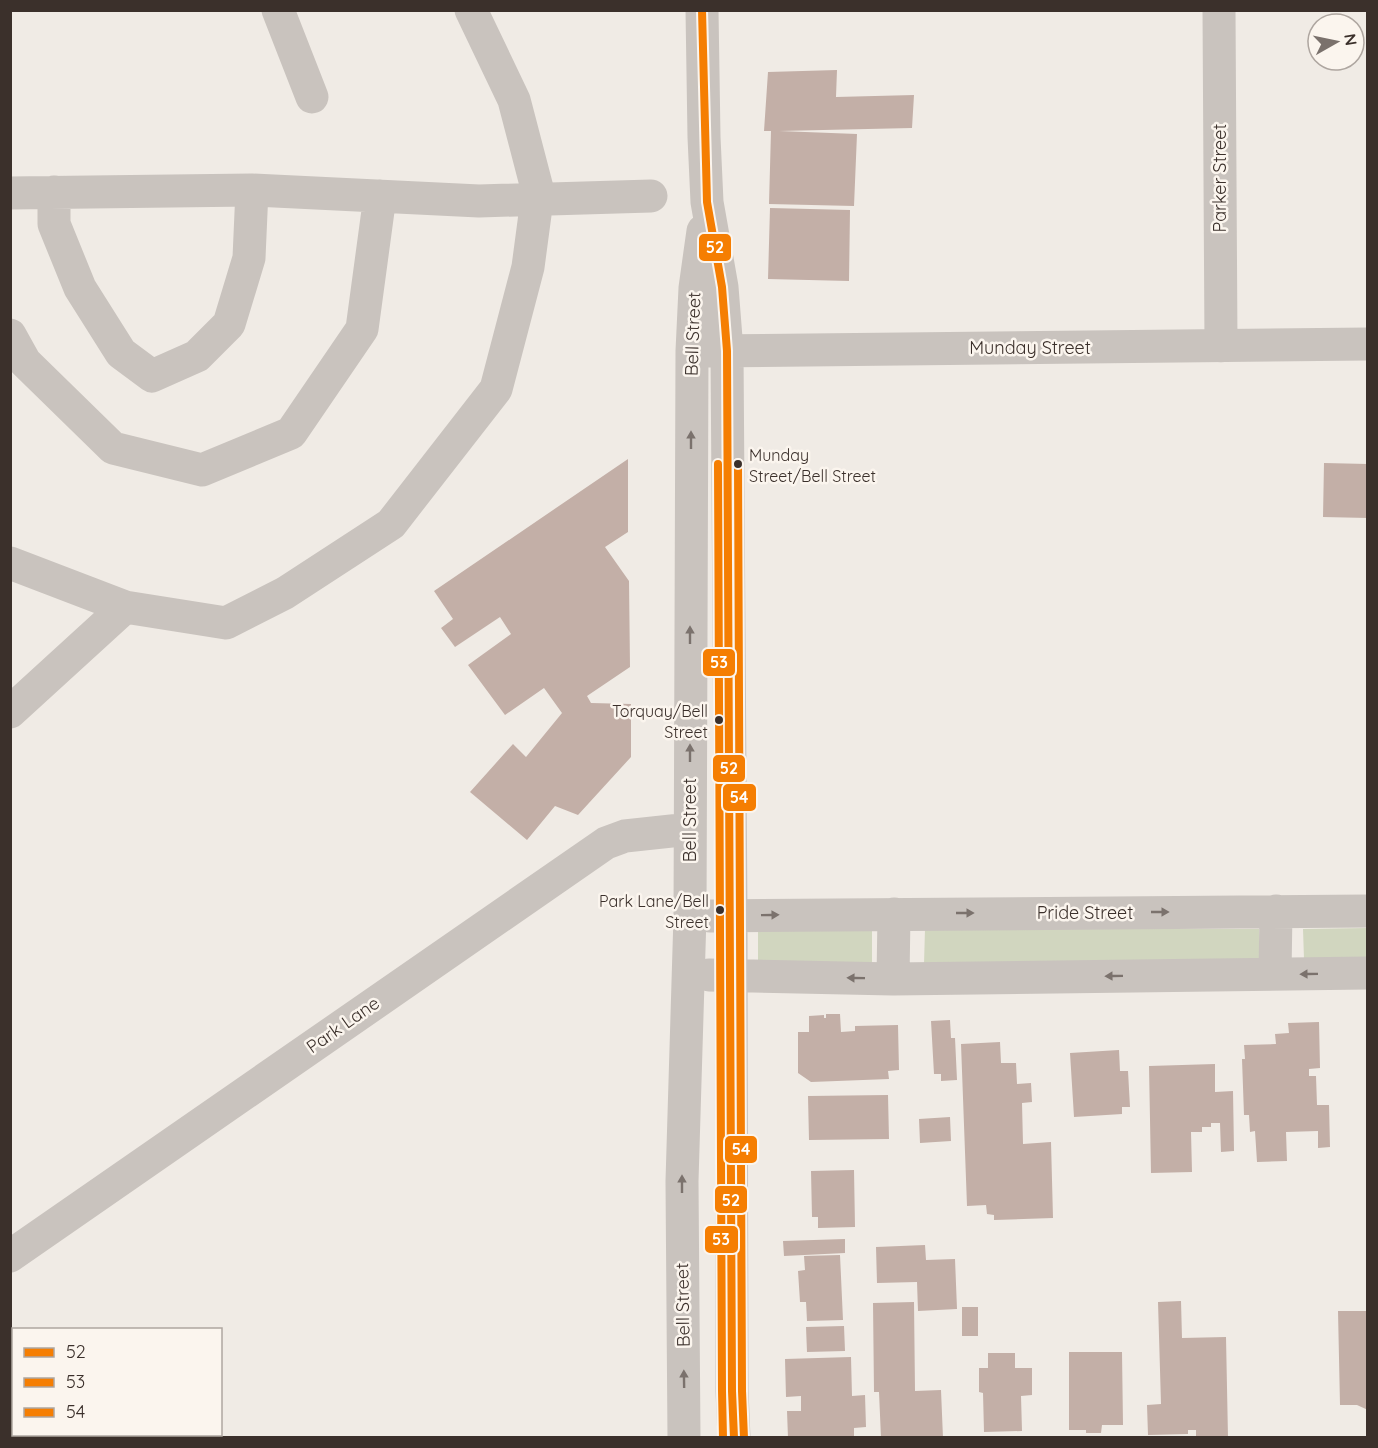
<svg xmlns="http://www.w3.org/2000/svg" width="1378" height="1448" viewBox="0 0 1378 1448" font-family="Quicksand,sans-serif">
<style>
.green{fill:#d1d6bf}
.building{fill:#c3afa7}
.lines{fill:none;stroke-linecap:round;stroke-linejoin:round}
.minor{stroke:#c9c3be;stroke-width:33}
.bus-1-casing{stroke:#fbf5ee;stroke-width:12}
.bus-2-casing{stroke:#fbf5ee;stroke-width:12}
.bus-3-casing{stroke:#fbf5ee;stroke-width:12}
.bus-1{stroke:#f57e02;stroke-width:8}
.bus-2{stroke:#f57e02;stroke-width:8}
.bus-3{stroke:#f57e02;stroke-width:8}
.oneway{fill:#7b726d}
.bus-dot{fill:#3b302b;stroke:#fbf5ee;stroke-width:2}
.labels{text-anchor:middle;stroke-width:5;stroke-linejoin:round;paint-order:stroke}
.bus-label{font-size:16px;fill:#3b302b;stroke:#fbf5ee;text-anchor:end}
.street-label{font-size:18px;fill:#3b302b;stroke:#fbf5ee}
.line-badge{stroke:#fbf5ee;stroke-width:2}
.badge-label{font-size:16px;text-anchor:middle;font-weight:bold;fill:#fff}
</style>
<rect width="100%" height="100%" fill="#f0ebe5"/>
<path class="green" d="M1367,928V958L1304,959L1303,929Z
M872,929V966H758V930Z
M925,929H1259V964H924Z"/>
<path class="building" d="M837,70L836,97L914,95L912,128L779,131L857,134L854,206L769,204L771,131H764L768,72Z
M770,208L850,210L849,281L768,279Z
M628,459V532L605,547L629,581L630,667L587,696L591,703L631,704V757L578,815L555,806L527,840L470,792L513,744L526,757L562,713L544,688L505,715L468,665L511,634L500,617L455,647L441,628L453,619L434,591Z
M1324,463L1368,464V518L1323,517Z
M826,1014H840L841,1032L855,1031V1026L898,1025L899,1070L888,1071L889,1079L811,1082L798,1073V1032H809V1016L824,1015V1018H826Z
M950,1020L951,1038H955L957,1080L941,1081V1074H934L931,1021Z
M1319,1022L1320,1068L1309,1069V1076H1316L1317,1105H1329L1330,1147L1318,1148V1131L1286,1132L1287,1161L1257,1162L1255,1131L1250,1132L1249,1115H1244L1242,1059H1245L1244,1045L1276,1044L1275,1034L1289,1033L1288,1023Z
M1000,1042L1001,1063H1016L1017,1084L1031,1083L1032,1102L1022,1103L1023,1144L1051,1142L1053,1218L994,1220V1215L987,1214L986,1205L967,1206L961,1044Z
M1119,1050L1120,1071H1128L1130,1107H1122V1114L1074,1117L1070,1053Z
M1215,1064V1092L1233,1091L1234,1151L1221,1152L1220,1123H1211V1127H1202V1132H1191L1192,1172L1151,1173L1149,1066Z
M888,1095L889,1139L809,1140L808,1096Z
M950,1117L951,1141L920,1143L919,1119Z
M854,1170L855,1227L818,1228V1217H812L811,1171Z
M845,1239V1253L784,1256L783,1241Z
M925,1245L926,1260L955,1259L957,1309L918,1311L917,1282L877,1283L876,1247Z
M840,1255L843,1320L807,1321L806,1302H800L798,1271L805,1270L804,1256Z
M1181,1301L1182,1338L1226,1337L1228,1438H1196V1430H1188V1434L1148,1435L1147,1405L1161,1404L1158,1302Z
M914,1302L915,1391L941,1390L943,1438H881L879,1392H874L873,1303Z
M962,1307H978V1336H962Z
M1338,1311H1368V1410L1357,1405H1340Z
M844,1326L845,1351L807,1352L806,1327Z
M1069,1352H1122L1123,1425H1102L1101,1433H1086V1430H1069Z
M988,1353H1015V1368H1032V1395L1021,1396L1022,1431L984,1432L983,1393L979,1392V1368H988Z
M851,1357L852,1396L865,1395L866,1427L854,1428V1438H788L787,1411H801V1396L786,1397L785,1359Z"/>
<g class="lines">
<path class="minor" d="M278,10L312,97
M702,10L704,137L707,202L722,287L727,351L731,915L732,1391L734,1438
M1219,10L1221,346
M54,192V224L80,288L121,353L152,376L197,356L229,324L249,258L252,190
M10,193L252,190L479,201L651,196
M10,335L25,362L113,448L202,470L291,433L362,329L380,196
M705,351L1368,344
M10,563L125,607
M10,712L125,607L226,623L285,593L391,524L496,389L528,267L538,192L514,100L471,10
M710,916L1368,911
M1275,974L1276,911
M709,975L893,979L1368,973
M893,979L894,914
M10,1256L606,843L625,836L690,829
M684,1438L682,1181L690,916L692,351L695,288L703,231"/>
<g class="bus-1-casing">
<path id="bus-1" d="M702,10L707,202L722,287L727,351L732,1391L734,1438"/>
</g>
<g class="bus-2-casing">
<path id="bus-2" d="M718,464L722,1391L723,1438"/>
</g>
<g class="bus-3-casing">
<path id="bus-3" d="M738,464L742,1391L744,1438"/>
</g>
<use href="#bus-1" class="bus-1"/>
<use href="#bus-2" class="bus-2"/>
<use href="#bus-3" class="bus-3"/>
</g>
<defs><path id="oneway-solid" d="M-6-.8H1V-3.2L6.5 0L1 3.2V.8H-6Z" transform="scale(1.5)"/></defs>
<g class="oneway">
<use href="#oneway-solid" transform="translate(691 440) rotate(-90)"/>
<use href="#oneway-solid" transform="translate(690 635) rotate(-90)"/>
<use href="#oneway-solid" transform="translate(690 753) rotate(-90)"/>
<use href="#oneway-solid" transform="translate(1160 912)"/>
<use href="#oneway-solid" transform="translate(965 913)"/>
<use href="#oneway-solid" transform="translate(770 915) rotate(-1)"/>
<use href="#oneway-solid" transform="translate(1309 974) rotate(179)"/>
<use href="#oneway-solid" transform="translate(1114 976) rotate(179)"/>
<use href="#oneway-solid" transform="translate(856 978) rotate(-179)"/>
<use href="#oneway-solid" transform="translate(682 1184) rotate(-90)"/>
<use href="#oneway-solid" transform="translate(684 1379) rotate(-91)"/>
</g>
<g class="bus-dot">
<circle cx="738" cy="464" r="5"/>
<circle cx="719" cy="720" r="5"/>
<circle cx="720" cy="910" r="5"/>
</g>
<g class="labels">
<g class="bus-label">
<text x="749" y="461" text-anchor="start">Munday<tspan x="749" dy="21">Street/Bell Street</tspan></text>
<text x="708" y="717">Torquay/Bell<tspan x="708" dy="21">Street</tspan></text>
<text x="709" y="907">Park Lane/Bell<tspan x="709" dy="21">Street</tspan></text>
</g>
<g class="street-label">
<text transform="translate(1220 178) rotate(-90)" y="6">Parker Street</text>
<text transform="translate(693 334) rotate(-88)" y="6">Bell Street</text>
<text x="1030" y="354">Munday Street</text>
<text transform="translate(690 820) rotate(-90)" y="6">Bell Street</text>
<text x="1085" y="919">Pride Street</text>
<text transform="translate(343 1025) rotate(-35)" y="6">Park Lane</text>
<text transform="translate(683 1305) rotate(-91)" y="6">Bell Street</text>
</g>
</g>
<g class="line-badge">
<rect x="698" y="233" width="34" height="29" rx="6" fill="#f57e02"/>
<rect x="702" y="648" width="34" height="29" rx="6" fill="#f57e02"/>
<rect x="712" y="754" width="34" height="29" rx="6" fill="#f57e02"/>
<rect x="722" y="783" width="35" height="29" rx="6" fill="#f57e02"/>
<rect x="724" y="1135" width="34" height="29" rx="6" fill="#f57e02"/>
<rect x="714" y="1185" width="34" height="29" rx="6" fill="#f57e02"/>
<rect x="704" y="1225" width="35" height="29" rx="6" fill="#f57e02"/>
</g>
<g class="badge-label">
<text x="715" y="253">52</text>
<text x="719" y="668">53</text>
<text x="729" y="774">52</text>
<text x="739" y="803">54</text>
<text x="741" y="1155">54</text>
<text x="731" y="1206">52</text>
<text x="721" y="1245">53</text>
</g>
<rect width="1378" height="1448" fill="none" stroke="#3b302b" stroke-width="24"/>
<rect x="12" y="1328" width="210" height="108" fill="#fbf5ee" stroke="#aea6a0" stroke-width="1.5"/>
<rect x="24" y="1348" width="30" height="9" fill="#f57e02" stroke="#aea6a0" stroke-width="1.5"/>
<text x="66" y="1358" font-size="18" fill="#3b302b">52</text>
<rect x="24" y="1378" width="30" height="9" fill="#f57e02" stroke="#aea6a0" stroke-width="1.5"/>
<text x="66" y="1388" font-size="18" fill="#3b302b">53</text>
<rect x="24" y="1408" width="30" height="9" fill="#f57e02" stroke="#aea6a0" stroke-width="1.5"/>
<text x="66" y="1418" font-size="18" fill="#3b302b">54</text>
<g transform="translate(1336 42) rotate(81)"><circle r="28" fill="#fbf5ee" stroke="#aea6a0" stroke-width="1.5"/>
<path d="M0-4.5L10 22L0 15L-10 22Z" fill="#7a716c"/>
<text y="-9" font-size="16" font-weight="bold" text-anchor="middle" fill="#3b302b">N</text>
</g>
</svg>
